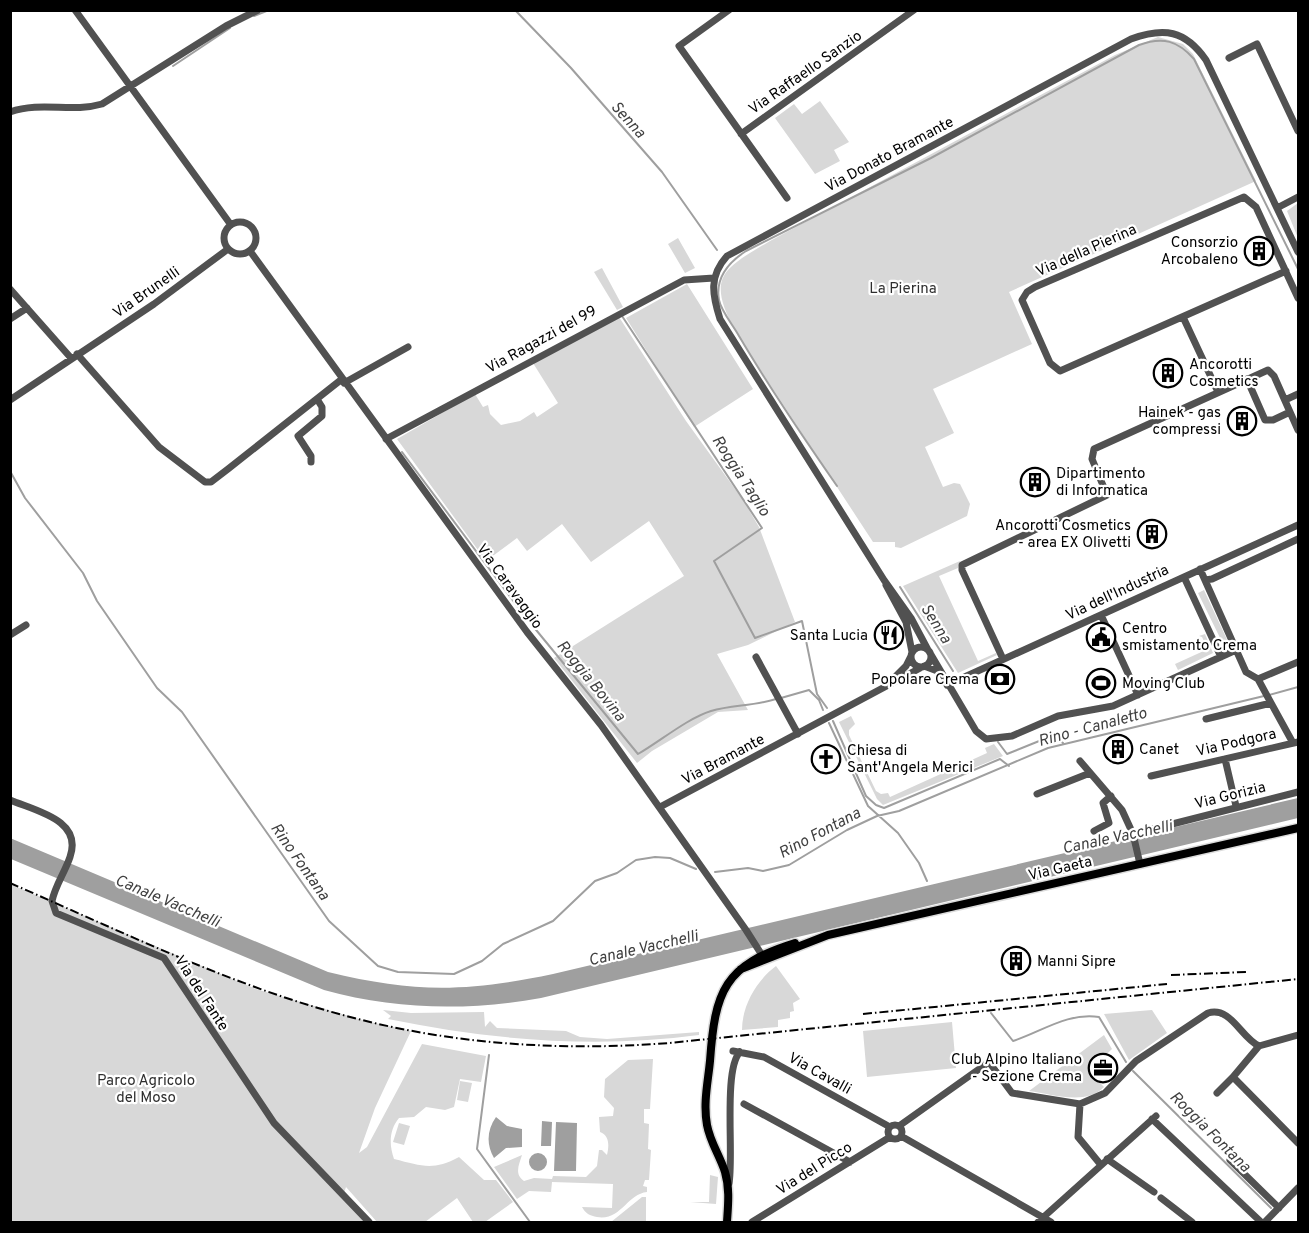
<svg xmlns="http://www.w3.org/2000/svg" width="1309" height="1233" viewBox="0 0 1309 1233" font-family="Overpass,sans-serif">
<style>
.green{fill:#d8d8d8}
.water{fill:#9f9f9f}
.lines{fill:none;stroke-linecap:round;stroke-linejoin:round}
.stream{stroke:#9f9f9f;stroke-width:2}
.major-casing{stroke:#dbdbdb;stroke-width:11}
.minor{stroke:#515151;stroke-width:7}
.major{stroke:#000;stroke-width:8}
.rail{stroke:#000;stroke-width:2;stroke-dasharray:9 3 1.5 3;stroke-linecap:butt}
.labels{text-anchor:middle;stroke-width:4.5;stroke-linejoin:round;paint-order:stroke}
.street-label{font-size:15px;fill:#000;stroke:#fff}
.poi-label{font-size:15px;fill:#000;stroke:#fff;text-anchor:start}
.park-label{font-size:15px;fill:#2f2f2f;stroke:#fff}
.water-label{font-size:16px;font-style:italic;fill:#404040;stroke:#fff}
</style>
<rect width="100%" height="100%" fill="#fff"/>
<path class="green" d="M1158,37L1183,44L1193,54L1256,181L1009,292L1032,344L933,389L954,433L925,447L943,487L954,483L960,484L970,504L967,516L901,548L895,547V542H873L735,331C706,276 723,269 770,241L1115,55Z
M820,101L849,142L834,150L840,161L815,174L775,118L794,104L802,114Z
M1298,203V238L1287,211Z
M678,238L695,268L685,273L668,244Z
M602,268L623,307L617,310L594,272Z
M687,284L753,389L694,427L626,318Z
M619,317L686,421L743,500L759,527L795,622L748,645L717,654L748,710L718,712L652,751L637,763L554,658L684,576L649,521L591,562L562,524L527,551L517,538L486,561L397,439L475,394L483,407L488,405L490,414L501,425L520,421L534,412L537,417L558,403L533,363Z
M960,561L958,568L939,576L978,661L996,653L997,655L958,673L903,586Z
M1204,590L1230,646H1224L1198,593Z
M1205,634L1213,653L1178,670L1175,664L1208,649L1202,637L1199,636Z
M851,716L855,724L849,730V735L876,791L881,794L888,793L890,797L987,753L985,748L994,744L1003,756L883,805L877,799L839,722Z
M10,884L256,989L366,1021L411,1031L375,1108L359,1153L367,1147L422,1044L486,1056L481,1082L460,1079L454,1107L445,1110L426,1107L414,1117L399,1118C389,1130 389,1145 394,1159C422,1166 433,1171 459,1157L484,1180H496L513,1202L485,1222H473L457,1198L425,1222H377L346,1187L343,1196L367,1222H11Z
M776,966L800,999L793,1003L794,1011L790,1012V1018L778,1020V1027L742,1030C742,1005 757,980 776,966Z
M383,1010L411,1013L484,1012L485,1027L490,1021L497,1028L566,1031L580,1037L607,1039L699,1032V1035C595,1049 490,1040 388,1019L391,1016Z
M1152,1010L1167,1033L1129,1060L1104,1014Z
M952,1022L956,1068L867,1077L863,1031Z
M1104,1035L1112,1049L1089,1071L1104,1087C1086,1106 1052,1094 1029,1091Z
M653,1059L650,1109H644V1123L649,1124L648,1149L651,1150L649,1180H645L643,1186L647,1187V1192C627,1194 621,1221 597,1217C590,1216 585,1213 582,1207L612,1208L613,1184L552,1182L551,1192L529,1191L517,1199L494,1167L522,1155C519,1165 514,1174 524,1181L534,1178L552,1179L553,1176L586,1177L597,1166L599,1150H602L607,1155C609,1146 610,1136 600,1132L599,1117L613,1116L614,1108L604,1097L605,1079L628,1060Z
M460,1081L472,1083L468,1102L457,1100Z
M399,1123L410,1126L404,1145L393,1142Z
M710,1175L718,1177L716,1204L690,1202H709Z
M642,1197H646V1222H611Z"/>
<path class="water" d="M1298,798V818L541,998C467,1011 397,1010 324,990L11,859L10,838L328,972C414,993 466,992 553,974Z
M496,1117L507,1126L522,1129V1147L506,1148L494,1158C486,1144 487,1130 496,1117Z
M542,1121L552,1122L551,1146H541Z
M556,1122L577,1123L576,1171H554Z
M529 1162a9 9 0 1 1 18 0a9 9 0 1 1-18 0Z"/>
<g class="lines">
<path class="stream" d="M515,10L571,68L662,172L717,250
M254,16L269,10
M173,66L230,28
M622,316L762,528L714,561L755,638L802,621L817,694L827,708
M402,452L523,614L638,754C659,742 688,718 711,711C732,705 754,706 776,699
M10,471L25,498L83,573L97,601L157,688L182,712L329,921L378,966L398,972L454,974L482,961L503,944L553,921L595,881L617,873L636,860L655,857L670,858L696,869
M837,486C803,437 769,387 739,336C733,325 721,311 719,300C715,278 729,262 746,251L931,158L1139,45C1163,36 1178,41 1194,59L1298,269
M900,587L953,671
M1269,695L1298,687
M781,698L809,690L819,700L823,710
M833,721L866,796L876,805L884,808L1000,759L1009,766
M829,723L868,806L898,833L919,863L927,881
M998,742L1007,754L1054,735L1063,743
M715,872L748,868L763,871L789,865L847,830L877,816L899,811L1048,748L1264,696
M991,1013L1013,1041C1041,1032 1068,1012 1099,1017L1126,1062
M489,1055L477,1149L530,1222
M1133,1071L1271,1208"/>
<g class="major-casing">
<path id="major" d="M741,969L828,935L1298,828
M727,1222C728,1206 730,1189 725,1172C720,1156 710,1142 707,1125C703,1103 708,1082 710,1061C715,991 724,965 795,943"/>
</g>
<path class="minor" d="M75,10L231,225
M729,10L679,46L787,198
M1229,58L1257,44L1298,131
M10,112C42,101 71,113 102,104L226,26L258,10
M741,134L914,10
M1277,208L1298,197
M224 238a16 16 0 1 1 32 0a16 16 0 1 1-32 0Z
M250,251L527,632L601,725L746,930L762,955L763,960
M1286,271L1060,371L1050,363L1022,300L1027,292L1035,287L1244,197L1256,207L1298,298
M10,289L71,358
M1183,317L1218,392
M10,319L27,308
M77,354L159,447L205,482H211L228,469L342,379
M1247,379L1265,420H1273L1290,412
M344,383L408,347
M10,400L154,304L228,249
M1285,400L1298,394
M386,439L684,280L714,278
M311,462V456L298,436L322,416V407L317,399
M1200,569L1246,672L1258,679
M1184,577L1221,657
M1205,580L1212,579L1298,539
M886,585L906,622L912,652
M1101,615L1138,695
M10,635L26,625
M911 657a10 10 0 1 1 20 0a10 10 0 1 1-20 0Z
M928,650L911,618L884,580L720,319C712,294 709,276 727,256L1131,39C1164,27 1185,30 1206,60L1298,252
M930,653L976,731L986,739L1012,736L1058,716L1113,706L1236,650
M756,657L798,734
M1003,659L962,570V565L1107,495L1092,459L1094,449L1268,370L1274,376L1298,430
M1258,679L1298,662
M1258,679L1271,703
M890,682L906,666L911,656
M947,685L1298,525
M1206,719L1271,703L1293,743
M1225,759L1236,806
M1080,761L1122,810L1133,834L1140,864
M1151,776L1298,742
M1037,794L1090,773
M10,800C36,811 83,820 70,857C65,872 55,886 52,901L56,913L164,958L274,1123L369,1222
M660,807L924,666L940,672
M1094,831L1109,823L1103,803L1111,796
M1133,834L1298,792
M1259,1046L1233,1077L1298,1143
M1259,1046L1298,1035
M733,1051L764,1057L890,1127
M1217,1093L1233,1077
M744,1104L850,1162
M1080,1104L1105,1093L1136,1061L1208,1013C1231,1006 1241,1038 1259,1046
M1152,1119L1261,1222
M888 1132a7 7 0 1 1 14 0a7 7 0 1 1-14 0Z
M899,1126L989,1062L1012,1093L1080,1104L1078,1137L1101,1165
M901,1136L1051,1222
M1107,1159L1154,1192
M1230,1160L1279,1208
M729,1183C734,1156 723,1069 740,1052
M1161,1198L1192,1222
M752,1222L890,1137
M1038,1222L1156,1116
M1265,1222L1298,1188"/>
<use href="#major" class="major"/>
<path class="rail" d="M10,883C125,933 240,990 362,1020C461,1045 567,1051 669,1043L1298,979
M1171,975L1246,972
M863,1014L1167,984"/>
</g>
<defs>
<g id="building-ring" transform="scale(1.5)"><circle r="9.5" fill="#fff" stroke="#000" stroke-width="1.5"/><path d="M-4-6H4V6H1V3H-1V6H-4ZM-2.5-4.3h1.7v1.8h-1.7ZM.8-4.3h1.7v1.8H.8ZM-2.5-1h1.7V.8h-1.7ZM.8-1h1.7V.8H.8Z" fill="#000"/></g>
<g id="restaurant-ring" transform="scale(1.5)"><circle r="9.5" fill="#fff" stroke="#000" stroke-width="1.5"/><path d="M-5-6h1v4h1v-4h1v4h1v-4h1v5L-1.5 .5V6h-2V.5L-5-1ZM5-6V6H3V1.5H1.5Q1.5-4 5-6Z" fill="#000"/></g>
<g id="civic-ring" transform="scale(1.5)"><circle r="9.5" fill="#fff" stroke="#000" stroke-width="1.5"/><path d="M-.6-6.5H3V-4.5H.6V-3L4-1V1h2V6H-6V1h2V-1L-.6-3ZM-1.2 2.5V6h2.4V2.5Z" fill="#000"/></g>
<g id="bank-ring" transform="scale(1.5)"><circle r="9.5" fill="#fff" stroke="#000" stroke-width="1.5"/><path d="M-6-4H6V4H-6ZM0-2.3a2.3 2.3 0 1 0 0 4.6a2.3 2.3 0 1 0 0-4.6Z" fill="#000"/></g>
<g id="stadium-ring" transform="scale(1.5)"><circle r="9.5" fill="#fff" stroke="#000" stroke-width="1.5"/><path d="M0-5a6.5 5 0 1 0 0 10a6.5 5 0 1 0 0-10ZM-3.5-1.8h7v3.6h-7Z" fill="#000"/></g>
<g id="church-ring" transform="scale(1.5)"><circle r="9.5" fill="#fff" stroke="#000" stroke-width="1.5"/><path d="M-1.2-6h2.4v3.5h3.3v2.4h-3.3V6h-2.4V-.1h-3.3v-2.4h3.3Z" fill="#000"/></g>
<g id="office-ring" transform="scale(1.5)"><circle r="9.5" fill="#fff" stroke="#000" stroke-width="1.5"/><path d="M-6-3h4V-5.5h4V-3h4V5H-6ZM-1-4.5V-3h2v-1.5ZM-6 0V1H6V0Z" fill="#000"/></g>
</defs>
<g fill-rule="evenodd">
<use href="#building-ring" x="1259" y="251"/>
<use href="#building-ring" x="1168" y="373"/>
<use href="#building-ring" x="1242" y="421"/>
<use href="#building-ring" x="1035" y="482"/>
<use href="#building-ring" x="1152" y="534"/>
<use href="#restaurant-ring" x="889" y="635"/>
<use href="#civic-ring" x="1101" y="637"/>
<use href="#bank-ring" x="1000" y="679"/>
<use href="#stadium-ring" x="1101" y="683"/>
<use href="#building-ring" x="1118" y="749"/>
<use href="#church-ring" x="826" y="759"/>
<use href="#building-ring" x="1016" y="961"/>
<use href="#office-ring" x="1103" y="1068"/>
</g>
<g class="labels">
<g class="street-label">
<text transform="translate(805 72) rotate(-35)" y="5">Via Raffaello Sanzio</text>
<text transform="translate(889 154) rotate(-28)" y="5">Via Donato Bramante</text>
<text transform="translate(1086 250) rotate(-24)" y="5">Via della Pierina</text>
<text transform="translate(146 292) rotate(-35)" y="5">Via Brunelli</text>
<text transform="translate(541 339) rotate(-29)" y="5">Via Ragazzi del 99</text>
<text transform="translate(510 586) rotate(54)" y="5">Via Caravaggio</text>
<text transform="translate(1117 592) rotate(-25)" y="5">Via dell'Industria</text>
<text transform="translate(1236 742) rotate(-13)" y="5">Via Podgora</text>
<text transform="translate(723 759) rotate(-28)" y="5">Via Bramante</text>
<text transform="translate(1230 795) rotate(-14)" y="5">Via Gorizia</text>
<text transform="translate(1060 868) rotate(-13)" y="5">Via Gaeta</text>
<text transform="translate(202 993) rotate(57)" y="5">Via del Fante</text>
<text transform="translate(820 1073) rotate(29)" y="5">Via Cavalli</text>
<text transform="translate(814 1168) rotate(-32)" y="5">Via del Picco</text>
</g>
<g class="poi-label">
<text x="1238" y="247" text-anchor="end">Consorzio<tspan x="1238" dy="17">Arcobaleno</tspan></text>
<text x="1189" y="369">Ancorotti<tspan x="1189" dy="17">Cosmetics</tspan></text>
<text x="1221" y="417" text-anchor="end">Hainek - gas<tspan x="1221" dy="17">compressi</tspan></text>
<text x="1056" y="478">Dipartimento<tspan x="1056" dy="17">di Informatica</tspan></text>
<text x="1131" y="530" text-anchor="end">Ancorotti Cosmetics<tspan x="1131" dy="17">- area EX Olivetti</tspan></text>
<text x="1122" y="633">Centro<tspan x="1122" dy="17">smistamento Crema</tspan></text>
<text x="868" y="640" text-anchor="end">Santa Lucia</text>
<text x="979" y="684" text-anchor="end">Popolare Crema</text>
<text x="1122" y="688">Moving Club</text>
<text x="1139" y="754">Canet</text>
<text x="847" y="755">Chiesa di<tspan x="847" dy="17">Sant'Angela Merici</tspan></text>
<text x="1037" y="966">Manni Sipre</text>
<text x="1082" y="1064" text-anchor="end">Club Alpino Italiano<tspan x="1082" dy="17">- Sezione Crema</tspan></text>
</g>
<g class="park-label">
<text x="903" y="293">La Pierina</text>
<text x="146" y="1085">Parco Agricolo<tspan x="146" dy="17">del Moso</tspan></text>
</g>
<g class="water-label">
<text transform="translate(629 119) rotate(48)" y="6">Senna</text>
<text transform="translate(742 475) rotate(57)" y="6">Roggia Taglio</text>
<text transform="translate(937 623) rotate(58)" y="6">Senna</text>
<text transform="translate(592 680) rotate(51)" y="6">Roggia Bovina</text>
<text transform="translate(1092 726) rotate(-15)" y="6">Rino - Canaletto</text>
<text transform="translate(819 832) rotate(-28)" y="6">Rino Fontana</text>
<text transform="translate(1117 836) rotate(-12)" y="6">Canale Vacchelli</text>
<text transform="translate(301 861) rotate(55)" y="6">Rino Fontana</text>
<text transform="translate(168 900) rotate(23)" y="6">Canale Vacchelli</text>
<text transform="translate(643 947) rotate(-13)" y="6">Canale Vacchelli</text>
<text transform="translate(1211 1131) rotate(45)" y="6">Roggia Fontana</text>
</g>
</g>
<rect width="1309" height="1233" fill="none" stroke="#000000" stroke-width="24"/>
</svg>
